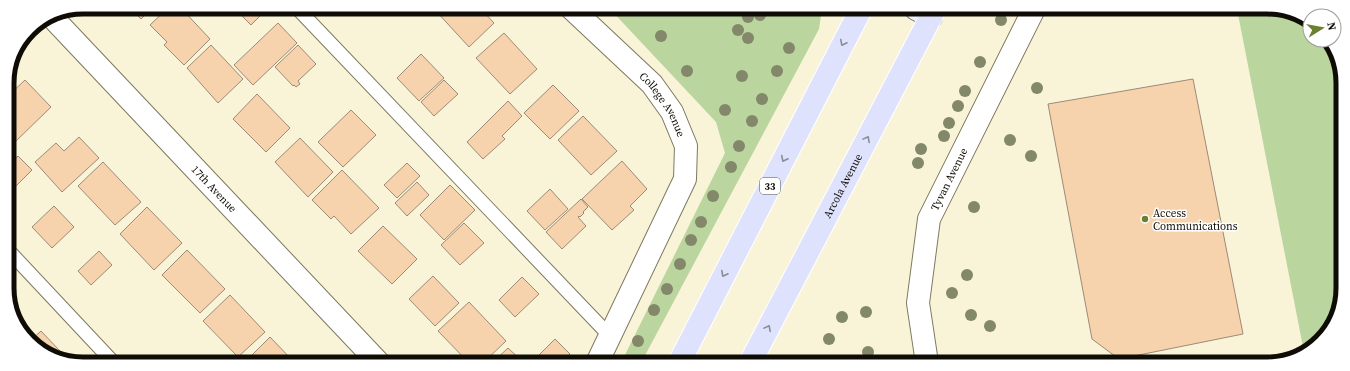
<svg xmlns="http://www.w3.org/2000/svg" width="1350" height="371" viewBox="0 0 1350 371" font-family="'Source Serif 4',serif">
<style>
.green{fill:#bbd59f}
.building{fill:#f7d3ad;stroke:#9d8a76}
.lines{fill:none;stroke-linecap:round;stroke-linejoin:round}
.lane-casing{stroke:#7d785f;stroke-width:15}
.street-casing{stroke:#7d785f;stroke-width:24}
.secondary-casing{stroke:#7d785f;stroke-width:24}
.primary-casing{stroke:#fff;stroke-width:24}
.lane{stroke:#fff;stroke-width:13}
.street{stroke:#fff;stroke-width:22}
.secondary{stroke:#eff1fe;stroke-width:22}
.primary{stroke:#dfe2fd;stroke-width:22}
.tree{fill:#828869}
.oneway{stroke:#8b8c99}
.poi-dot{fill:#6d8030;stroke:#fff;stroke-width:1.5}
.labels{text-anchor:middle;stroke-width:3;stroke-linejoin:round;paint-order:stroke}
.shield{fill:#fff;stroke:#56554f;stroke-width:1}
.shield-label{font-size:10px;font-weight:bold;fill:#0e0c04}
.street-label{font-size:11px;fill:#0e0c04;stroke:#fff}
.poi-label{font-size:11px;fill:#0e0c04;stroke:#fff;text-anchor:start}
.rim{fill:none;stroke:#0e0c04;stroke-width:5}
</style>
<rect width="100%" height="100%" fill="#f9f4d8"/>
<path class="green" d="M609,8L822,9L819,29L641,363H621L725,153L716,122Z
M1237,9L1287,10L1310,24V40H1328L1342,68L1340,308L1314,348L1304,352Z"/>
<path class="building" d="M129,7H153L141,19Z
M169,7H180L210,39L184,65L164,45L167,42L150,25Z
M249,7H258L263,13L251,25L241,15Z
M437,8H480L494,23L469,47L435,10Z
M278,23L297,43L253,85L234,65Z
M504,33L537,69L510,94L476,58Z
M211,45L243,79L218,103L187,68Z
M298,45L316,64L298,81L300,84L296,87L294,85L293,86L275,67Z
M421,54L444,78L419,101L397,78Z
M1193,79L1243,334L1119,359L1092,339L1048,104Z
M25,80L51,107L15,142L7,134V97Z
M444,80L458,94L434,116L421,102Z
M553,85L579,111L550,139L524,113Z
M257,94L290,128L266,152L233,119Z
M508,101L522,116L502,136L505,139L483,159L467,142Z
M351,110L376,135L343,167L318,142Z
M583,116L617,151L591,175L558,140Z
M79,137L99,158L62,192L35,162L56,143L64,151Z
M300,138L333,172L308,197L275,162Z
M8,154L12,159L8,164Z
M18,156L32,170L9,193L8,191V166Z
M622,161L647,189L630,206L634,210L612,230L582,199Z
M103,162L141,202L115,225L78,186Z
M407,163L420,176L397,198L384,185Z
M342,170L379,208L351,234L334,216L331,219L312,200Z
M417,182L429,195L407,216L395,203Z
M450,185L475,210L444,240L420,215Z
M550,189L568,209L545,230L527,211Z
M581,199L588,207L583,212L584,213L580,217L579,216L578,217L586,226L562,249L546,232Z
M54,206L74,227L52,248L32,227Z
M147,207L182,243L154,270L120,234Z
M464,223L484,243L460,265L441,245Z
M383,226L417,259L392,284L358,251Z
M187,250L225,289L200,313L162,275Z
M99,251L112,265L91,285L78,271Z
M433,276L459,303L435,326L409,299Z
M522,277L539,294L515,317L499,300Z
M8,293L18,304L12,309L8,303Z
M230,295L265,332L238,357L203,321Z
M469,302L506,341L484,362H468L438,331Z
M41,331L60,351L55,356L30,341Z
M270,337L294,362H245Z
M555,339L570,354L561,362H532Z
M508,348L523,362H493Z"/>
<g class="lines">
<g class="lane-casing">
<path id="lane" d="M296,7L609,335
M8,250L113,362"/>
</g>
<g class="street-casing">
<g id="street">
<path id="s1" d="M571,8L652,84L672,112L686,146L685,179L597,363"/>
<path id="s2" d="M50,15L378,362"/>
<path id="s3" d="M927,363L918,303L929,219L1034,9"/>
</g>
</g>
<g class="secondary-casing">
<path id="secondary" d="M916,9L931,17"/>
</g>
<g class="primary-casing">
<g id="primary">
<path d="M679,363L861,9"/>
<path id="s4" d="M750,363L935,9"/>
</g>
</g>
<use href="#lane" class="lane"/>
<use href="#street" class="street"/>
<use href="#secondary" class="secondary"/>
<use href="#primary" class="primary"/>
</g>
<g class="tree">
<circle cx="760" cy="15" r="6"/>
<circle cx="748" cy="17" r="6"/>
<circle cx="1001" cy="20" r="6"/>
<circle cx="738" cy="30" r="6"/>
<circle cx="661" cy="36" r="6"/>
<circle cx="748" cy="38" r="6"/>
<circle cx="789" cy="48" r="6"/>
<circle cx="980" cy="62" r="6"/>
<circle cx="687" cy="71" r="6"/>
<circle cx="777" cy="71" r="6"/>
<circle cx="742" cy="76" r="6"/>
<circle cx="1037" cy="88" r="6"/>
<circle cx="965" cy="91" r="6"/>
<circle cx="762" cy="99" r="6"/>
<circle cx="958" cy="106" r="6"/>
<circle cx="725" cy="110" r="6"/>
<circle cx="752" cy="121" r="6"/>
<circle cx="949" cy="123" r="6"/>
<circle cx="944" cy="136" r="6"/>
<circle cx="1010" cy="140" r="6"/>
<circle cx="739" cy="146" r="6"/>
<circle cx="921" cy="149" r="6"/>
<circle cx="1031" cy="156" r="6"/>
<circle cx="918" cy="163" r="6"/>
<circle cx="731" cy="167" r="6"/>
<circle cx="713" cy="196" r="6"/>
<circle cx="974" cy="207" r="6"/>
<circle cx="701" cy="222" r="6"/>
<circle cx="691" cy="240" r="6"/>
<circle cx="680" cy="264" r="6"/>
<circle cx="967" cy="275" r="6"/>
<circle cx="667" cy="289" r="6"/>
<circle cx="952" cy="293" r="6"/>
<circle cx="654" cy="310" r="6"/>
<circle cx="866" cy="312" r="6"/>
<circle cx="971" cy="315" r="6"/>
<circle cx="842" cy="317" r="6"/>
<circle cx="990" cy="326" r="6"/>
<circle cx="829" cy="339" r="6"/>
<circle cx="638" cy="341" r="6"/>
<circle cx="868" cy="352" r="6"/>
</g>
<defs><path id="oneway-chevron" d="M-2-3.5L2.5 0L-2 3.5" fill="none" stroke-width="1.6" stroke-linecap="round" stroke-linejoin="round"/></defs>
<g class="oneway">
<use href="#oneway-chevron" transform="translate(843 43) rotate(117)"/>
<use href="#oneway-chevron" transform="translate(867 139) rotate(-62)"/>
<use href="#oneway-chevron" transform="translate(784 159) rotate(117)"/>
<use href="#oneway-chevron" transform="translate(724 274) rotate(117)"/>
<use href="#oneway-chevron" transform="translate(768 328) rotate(-62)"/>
</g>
<circle class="poi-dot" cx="1145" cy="219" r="4"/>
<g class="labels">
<rect class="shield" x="760" y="178" width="20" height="16" rx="3"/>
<g class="shield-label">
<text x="770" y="190">33</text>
</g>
<g class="street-label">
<text dy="4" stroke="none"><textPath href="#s1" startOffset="134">College Avenue</textPath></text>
<text dy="4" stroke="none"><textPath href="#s3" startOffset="190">Tyvan Avenue</textPath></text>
<text dy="4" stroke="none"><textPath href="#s4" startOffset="200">Arcola Avenue</textPath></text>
<text dy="4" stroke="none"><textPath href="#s2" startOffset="239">17th Avenue</textPath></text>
</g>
<g class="poi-label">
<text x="1153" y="217">Access<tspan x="1153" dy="13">Communications</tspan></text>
</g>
</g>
<path d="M0 0H1350V371H0ZM83 14H1267A69 69 0 0 1 1336 83V288A69 69 0 0 1 1267 357H83A69 69 0 0 1 14 288V83A69 69 0 0 1 83 14Z" fill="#fff" fill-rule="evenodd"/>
<path class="rim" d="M83 14H1267A69 69 0 0 1 1336 83V288A69 69 0 0 1 1267 357H83A69 69 0 0 1 14 288V83A69 69 0 0 1 83 14Z"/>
<g transform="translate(1322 28) rotate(79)"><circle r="19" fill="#ffffff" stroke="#9f9e9b"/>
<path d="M0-3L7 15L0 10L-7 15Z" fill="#6d8030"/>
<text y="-6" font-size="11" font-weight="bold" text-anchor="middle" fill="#0e0c04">N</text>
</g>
</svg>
